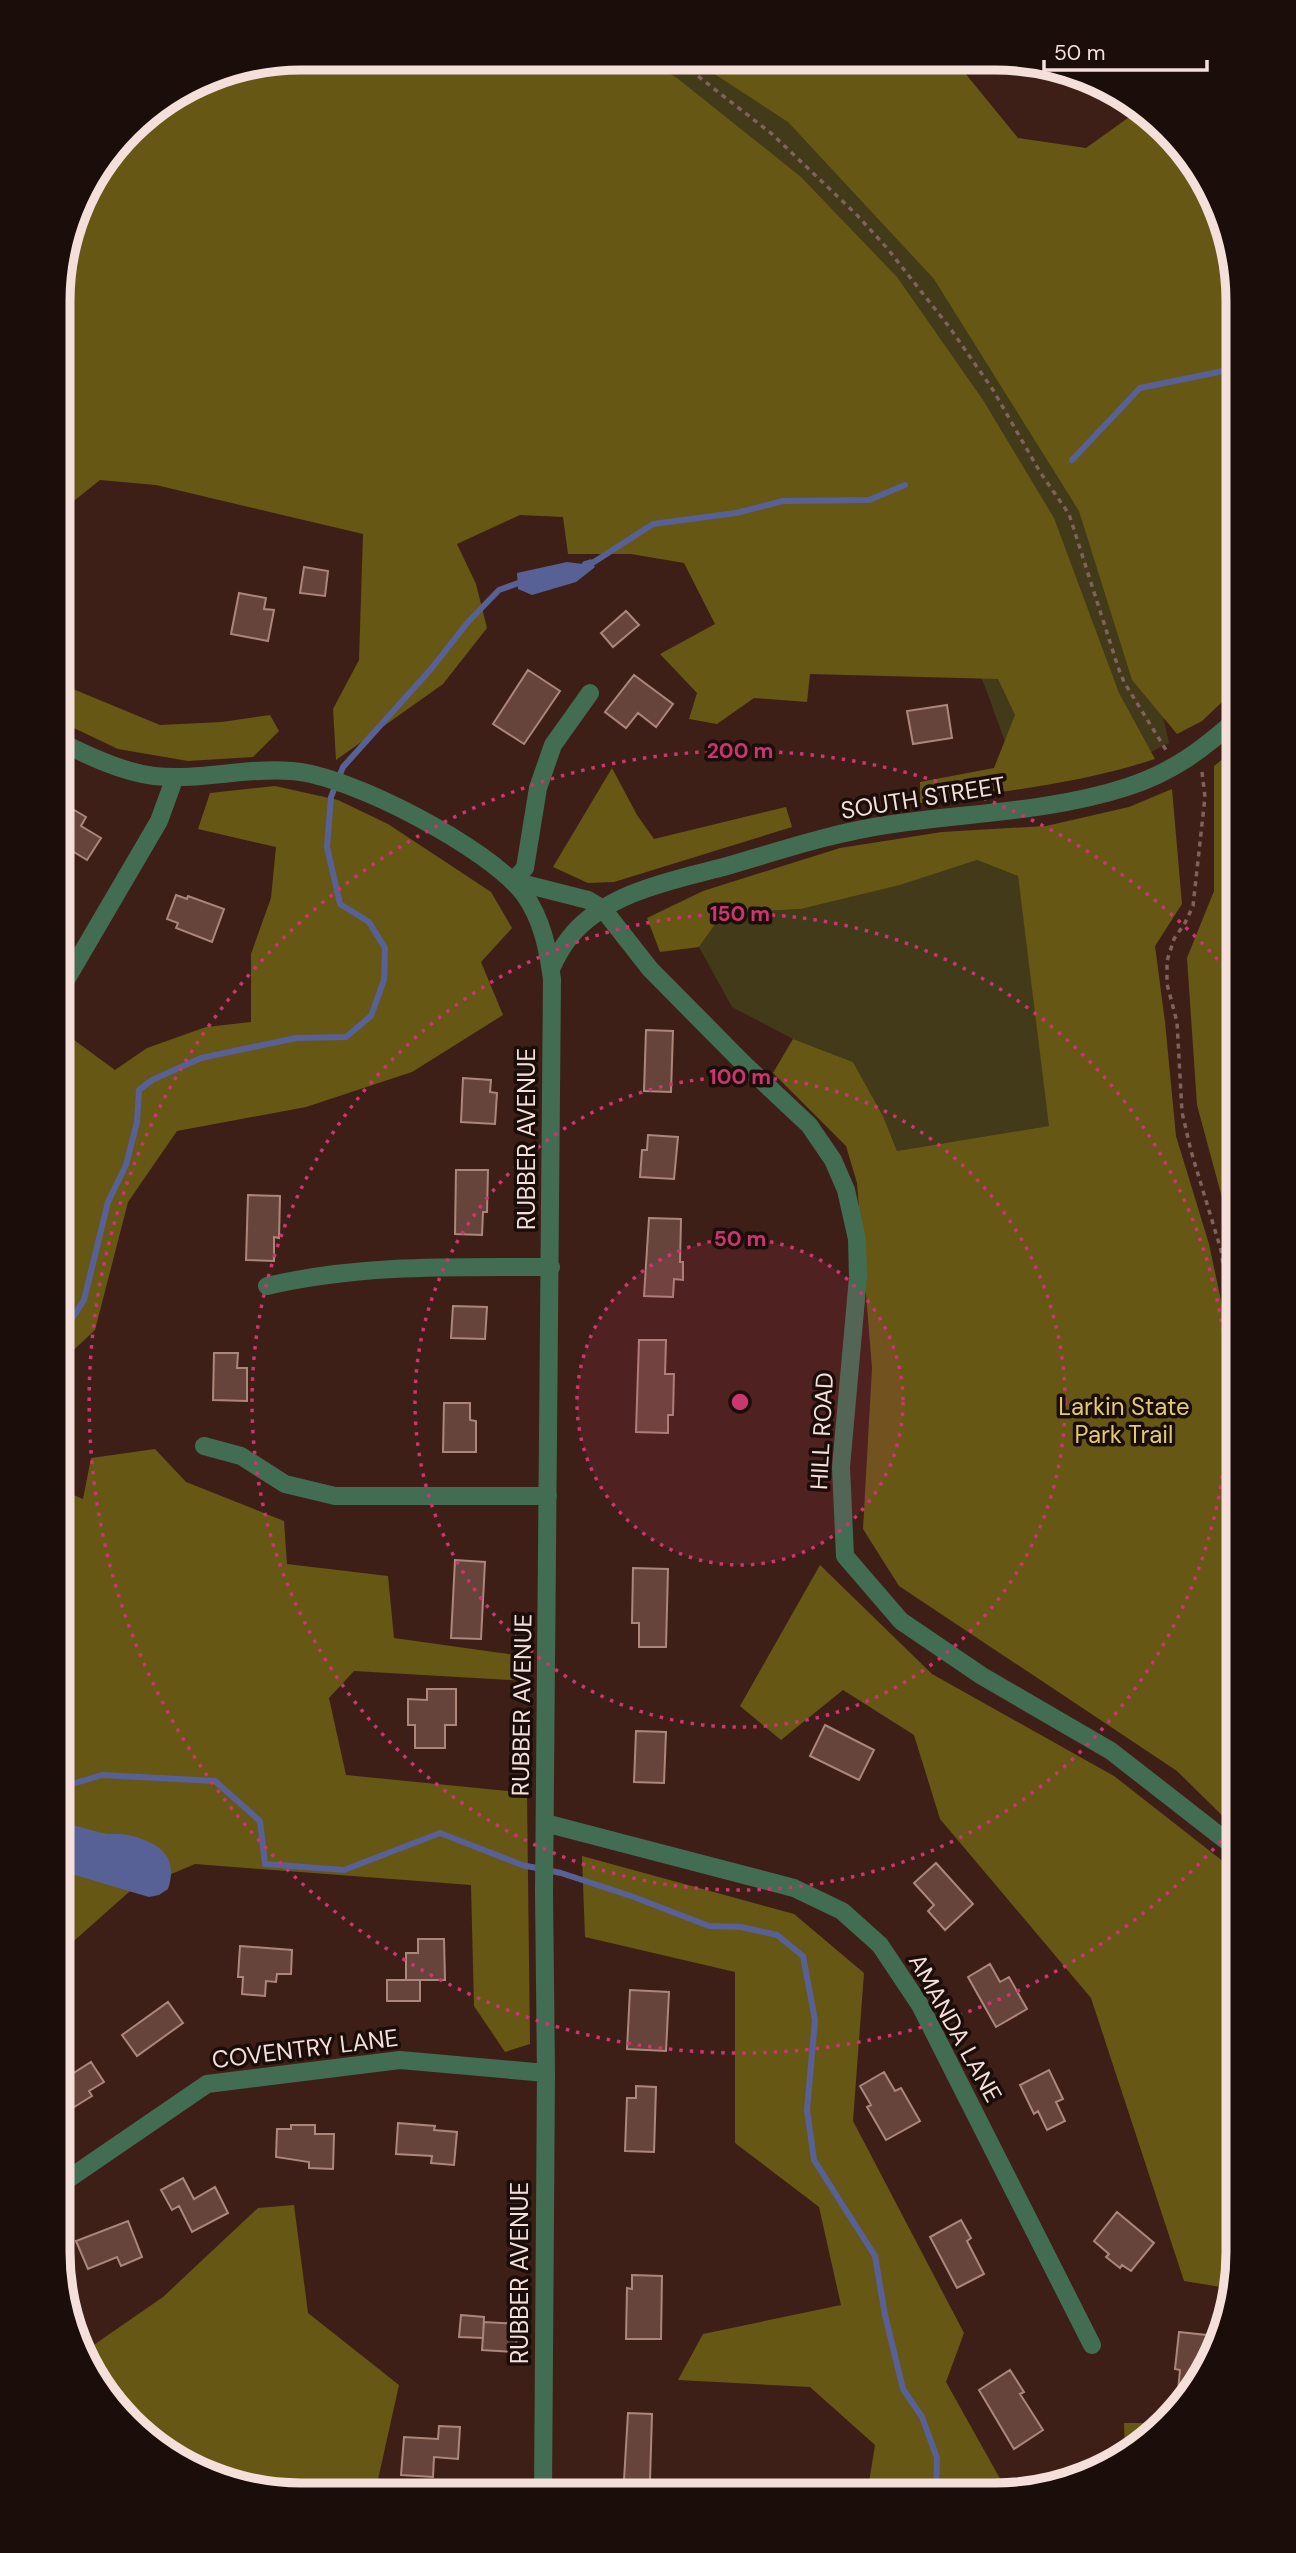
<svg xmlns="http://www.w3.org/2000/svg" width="1296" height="2553" viewBox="0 0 1296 2553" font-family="'DM Sans',sans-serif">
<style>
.green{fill:#423a19}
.forest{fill:#665715}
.water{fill:#586195}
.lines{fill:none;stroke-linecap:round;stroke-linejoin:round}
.stream{stroke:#586195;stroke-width:6}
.building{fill:#66443b;stroke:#ac867b;stroke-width:2}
.path{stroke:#7e625b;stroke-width:3.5;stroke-dasharray:5 5;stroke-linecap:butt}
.minor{stroke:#426d52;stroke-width:18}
.ring{fill:none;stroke:#ca366e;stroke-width:3.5;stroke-dasharray:3.5 7}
.labels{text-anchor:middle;stroke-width:7;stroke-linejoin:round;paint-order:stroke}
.street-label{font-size:24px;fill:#f5dfda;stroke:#1b0d09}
.park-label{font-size:24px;fill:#e1ca70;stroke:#1b0d09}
.rim{fill:none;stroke:#f5dfda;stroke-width:9}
.centre{fill:#ca366e;stroke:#1b0d09;stroke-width:3.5}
.ring-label{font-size:21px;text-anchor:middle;font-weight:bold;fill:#ca366e;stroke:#1b0d09;stroke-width:7;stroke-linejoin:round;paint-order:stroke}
</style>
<rect width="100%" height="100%" fill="#3e1f17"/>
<path class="green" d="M482,59L791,61L1011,329L1157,688L1169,743L1147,754L1019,781L986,689L966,644Z
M977,860L1018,876L1050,1126L897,1151L883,1116L853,1062L793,1039L732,1007L699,947L723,913L801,909L899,885Z"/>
<path class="forest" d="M301,58L646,60L677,78L801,177L897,277L983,400L1054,518L1119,693L1155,759C1079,784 1000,792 920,803V782L994,768L1015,715L998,679L810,674L807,702L754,698L717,724L689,719L697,693L660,654L715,624L684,563L631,554H568L563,517L520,515L457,544L476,584L487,628L443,684L336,760L333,709L359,660L363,534L156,485L100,480L60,512V270L83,193L140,118L208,76Z
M693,60L956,62L1018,138L1086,148L1139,110L1156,118L1225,223L1238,301V687L1202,721L1177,734L1132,680L1079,511L934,279L788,122Z
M59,679L68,687L160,725L222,722L270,715L279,731L253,757L188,761L118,749L59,721Z
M1238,747V1257L1197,1105L1187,958L1214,891V766Z
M612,768L637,815L654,839L786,807L792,827L614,882L588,883L553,867Z
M275,786L338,800L388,824L491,892L512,928L481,962L503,1015L412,1072L306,1107L177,1131L128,1202L95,1330L65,1358L59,1373V1041L74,1040L115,1070L147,1048L206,1027L251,1022V954L271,898L276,847L198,829L210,793Z
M1172,789L1182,904L1155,946L1165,1022L1176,1136L1209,1244L1233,1357L1238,1370V1831L1177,1771L899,1586L863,1529L872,1368L857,1183L846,1146L773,1073L793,1039L853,1062L883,1116L897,1151L1049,1126L1018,876L977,860L900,885L801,909L723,913L699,947L660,952L647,918L703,891L840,848L942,832L1046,826L1129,807Z
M155,1449L186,1482L284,1521L287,1564L388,1576L394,1638L530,1657L526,1681L354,1671L329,1698L346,1775L527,1793L530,2044L505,2052L474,2006L471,1885L195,1864L129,1892L58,1955L59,1489L83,1499L91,1458Z
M820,1565L932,1674L1114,1776L1238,1873V2268L1233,2289L1184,2281L1091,1998L940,1819L914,1735L843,1690L781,1740L740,1706Z
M582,1856L794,1914L864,1973L853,2121L964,2333L946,2382L1008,2493L995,2495H867L875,2445L810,2387L678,2380L703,2334L841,2305L819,2207L735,2143V1972L585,1937Z
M294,2205L308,2313L399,2385L375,2493H269L208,2477L141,2435L85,2351L163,2297L258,2208Z
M1124,2423H1163L1125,2456Z"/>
<path class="water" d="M590,559L595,567L576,582L532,595L518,589L517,573L567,562L583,564Z
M58,1821C73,1825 87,1829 102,1833C111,1835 121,1833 129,1835C159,1843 179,1855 168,1889L159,1895L149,1897L58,1870Z"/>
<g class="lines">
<path class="stream" d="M1072,460L1140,388L1238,368
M585,564L594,562L653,524L736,513L783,501L869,500L905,485
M59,1338L84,1300L108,1202L126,1165L137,1122L139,1090L152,1080L201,1058L296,1038L346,1037L371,1016L384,980L385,948L369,922L340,904L327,847L331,797L343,767L431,669L468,622L499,590L524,581
M58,1771L72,1784L102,1775L215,1781L260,1821L265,1864L344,1870L440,1833L522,1865L561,1873L631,1896L709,1926L741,1927L777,1935L803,1956L815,2020L807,2110L814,2160L875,2256L885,2315L903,2389L922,2417L937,2458L936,2495"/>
</g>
<path class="building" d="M304,567L328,571L325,596L300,593Z
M239,593L266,598L264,609L274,610L268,641L231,634Z
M626,611L639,625L613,647L601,633Z
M528,670L560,691L524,744L493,724Z
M634,675L673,704L656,727L638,713L626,728L605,712Z
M947,705L952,738L913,744L907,711Z
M59,801L86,817L81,826L101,838L87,860L59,843Z
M176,895L187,899L188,896L224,909L212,942L176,928L178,923L167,919Z
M646,1030L673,1031L671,1092L644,1091Z
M463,1078L491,1080L490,1092L497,1093L495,1124L461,1122Z
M648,1135L678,1137L674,1179L640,1177L642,1150H647Z
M456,1170H488L487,1212H483L482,1235L455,1234Z
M248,1195L280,1196L279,1238L274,1237V1261L246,1260Z
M649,1218L681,1219L680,1262H683V1280L674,1279L673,1297L644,1296Z
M453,1306L487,1307L485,1339L451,1338Z
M639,1340H666L665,1374H674L673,1415H668V1433L636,1432Z
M214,1353H238L237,1368H247V1401L213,1400Z
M444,1403H470V1420L476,1421V1452H443Z
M455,1560L485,1562L481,1639L451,1638Z
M633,1568L668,1569L666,1647H639V1623H632Z
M427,1689H456V1725H445V1748H415V1725H408V1699L427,1700Z
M825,1725L874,1750L859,1780L810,1756Z
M636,1731L666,1732L664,1783L634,1782Z
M936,1863L973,1904L945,1930L928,1911L934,1905L914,1883Z
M418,1939H444L445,1980H406V1953H418Z
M240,1946L292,1950L291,1974H277L276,1982L266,1981L265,1996L242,1994L243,1977H238Z
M990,1964L1000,1982L1009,1977L1027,2009L996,2027L968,1977Z
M387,1980H420V2001H387Z
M630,1990L669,1992L666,2051L627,2049Z
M168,2002L183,2023L137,2056L122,2035Z
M91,2062L104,2082L89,2091L92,2096L58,2117V2083Z
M1049,2070L1063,2099L1056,2102L1065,2121L1047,2130L1038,2111L1034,2114L1020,2085Z
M884,2072L895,2091L901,2088L920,2121L886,2140L867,2107L871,2105L860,2086Z
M636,2086L656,2087L654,2152L625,2151L627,2098H636Z
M398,2123L435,2126L434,2130L457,2132L454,2165L431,2163L432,2156L396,2154Z
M291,2125H315V2134H334L333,2169L309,2168V2162L276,2157L277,2129H291Z
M183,2178L194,2199L215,2187L228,2213L192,2232L179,2206L172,2210L161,2190Z
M1117,2212L1154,2243L1131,2271L1122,2265L1120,2268L1106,2257L1109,2254L1094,2241Z
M961,2220L971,2238L967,2241L984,2274L957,2288L930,2237Z
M128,2221L142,2257L121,2266L117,2257L88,2269L76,2241Z
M632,2275L662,2276L661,2339H626L627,2288L632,2289Z
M461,2315L484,2317L483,2338L459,2337Z
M484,2322L517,2324L516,2352L482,2350Z
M1179,2332L1216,2336L1214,2355L1192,2392L1178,2391L1180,2370L1175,2369Z
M1010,2370L1024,2392L1020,2394L1043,2430L1014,2449L979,2390Z
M628,2413L652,2414L650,2481L624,2480Z
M439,2426L460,2427L458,2459L434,2457L433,2477L401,2475L404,2437L438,2439Z"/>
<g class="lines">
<path class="path" d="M673,60L685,66L772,134L856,214L887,248L950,328L993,390L1040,472L1069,514L1118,667L1124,682L1166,750
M1202,772L1205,797L1193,906L1185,923L1174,939L1167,961V984L1177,1022L1182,1112L1191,1151L1221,1250L1228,1302L1238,1334"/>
<path class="minor" d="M590,693L553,745L538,788L525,868L513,881L588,900L603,909L650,969L744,1064L809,1125L833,1160L846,1190L857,1239L858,1277L841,1467L845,1556L901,1621L982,1676L1111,1751L1238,1850
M59,741C88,756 122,772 154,776C200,781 246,767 292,771C350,775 489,848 524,894C542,919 548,949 552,979L544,1892L546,2073L543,2494
M551,969C556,958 562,947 570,937C606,892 674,880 727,866C779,851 832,833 886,825C966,813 1050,812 1127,787C1173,772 1202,750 1238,718
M59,992L159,821L175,777
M267,1286C360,1264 456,1267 551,1267
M204,1446L241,1456L285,1484L335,1496H548
M545,1823L794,1888L842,1911L880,1945L920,2005L1092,2345
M58,2186L207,2084L400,2060L546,2073"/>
</g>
<circle cx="740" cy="1402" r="163" fill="#ca366e" fill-opacity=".12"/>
<g class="ring">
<circle cx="740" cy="1402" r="163"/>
<circle cx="740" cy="1402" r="325"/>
<circle cx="740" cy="1402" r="488"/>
<path d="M1235 1825A651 651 0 1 1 1235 979"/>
</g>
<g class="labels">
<g class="street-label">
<text transform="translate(923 798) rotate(-9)" y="8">SOUTH STREET</text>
<text transform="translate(527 1139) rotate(-90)" y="8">RUBBER AVENUE</text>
<text transform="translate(822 1431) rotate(-87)" y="8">HILL ROAD</text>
<text transform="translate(522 1705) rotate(-89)" y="8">RUBBER AVENUE</text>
<text transform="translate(955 2028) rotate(61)" y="8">AMANDA LANE</text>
<text transform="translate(305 2049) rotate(-7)" y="8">COVENTRY LANE</text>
<text transform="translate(520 2273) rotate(-90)" y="8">RUBBER AVENUE</text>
</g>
<g class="park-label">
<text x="1124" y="1415">Larkin State<tspan x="1124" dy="28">Park Trail</tspan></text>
</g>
</g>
<path d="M0 0H1296V2553H0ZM301 70H995A231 231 0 0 1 1226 301V2252A231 231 0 0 1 995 2483H301A231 231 0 0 1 70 2252V301A231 231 0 0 1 301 70Z" fill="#1b0d09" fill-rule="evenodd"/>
<path class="rim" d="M301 70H995A231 231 0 0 1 1226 301V2252A231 231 0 0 1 995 2483H301A231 231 0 0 1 70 2252V301A231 231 0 0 1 301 70Z"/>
<circle cx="740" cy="1402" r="10" class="centre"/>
<g class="ring-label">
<text x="740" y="758">200 m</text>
<text x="740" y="921">150 m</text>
<text x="740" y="1084">100 m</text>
<text x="740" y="1246">50 m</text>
</g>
<path d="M1044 60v10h163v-10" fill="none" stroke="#f5dfda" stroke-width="3.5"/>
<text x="1054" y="60" font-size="21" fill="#f5dfda" stroke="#1b0d09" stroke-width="5" paint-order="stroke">50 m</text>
</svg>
